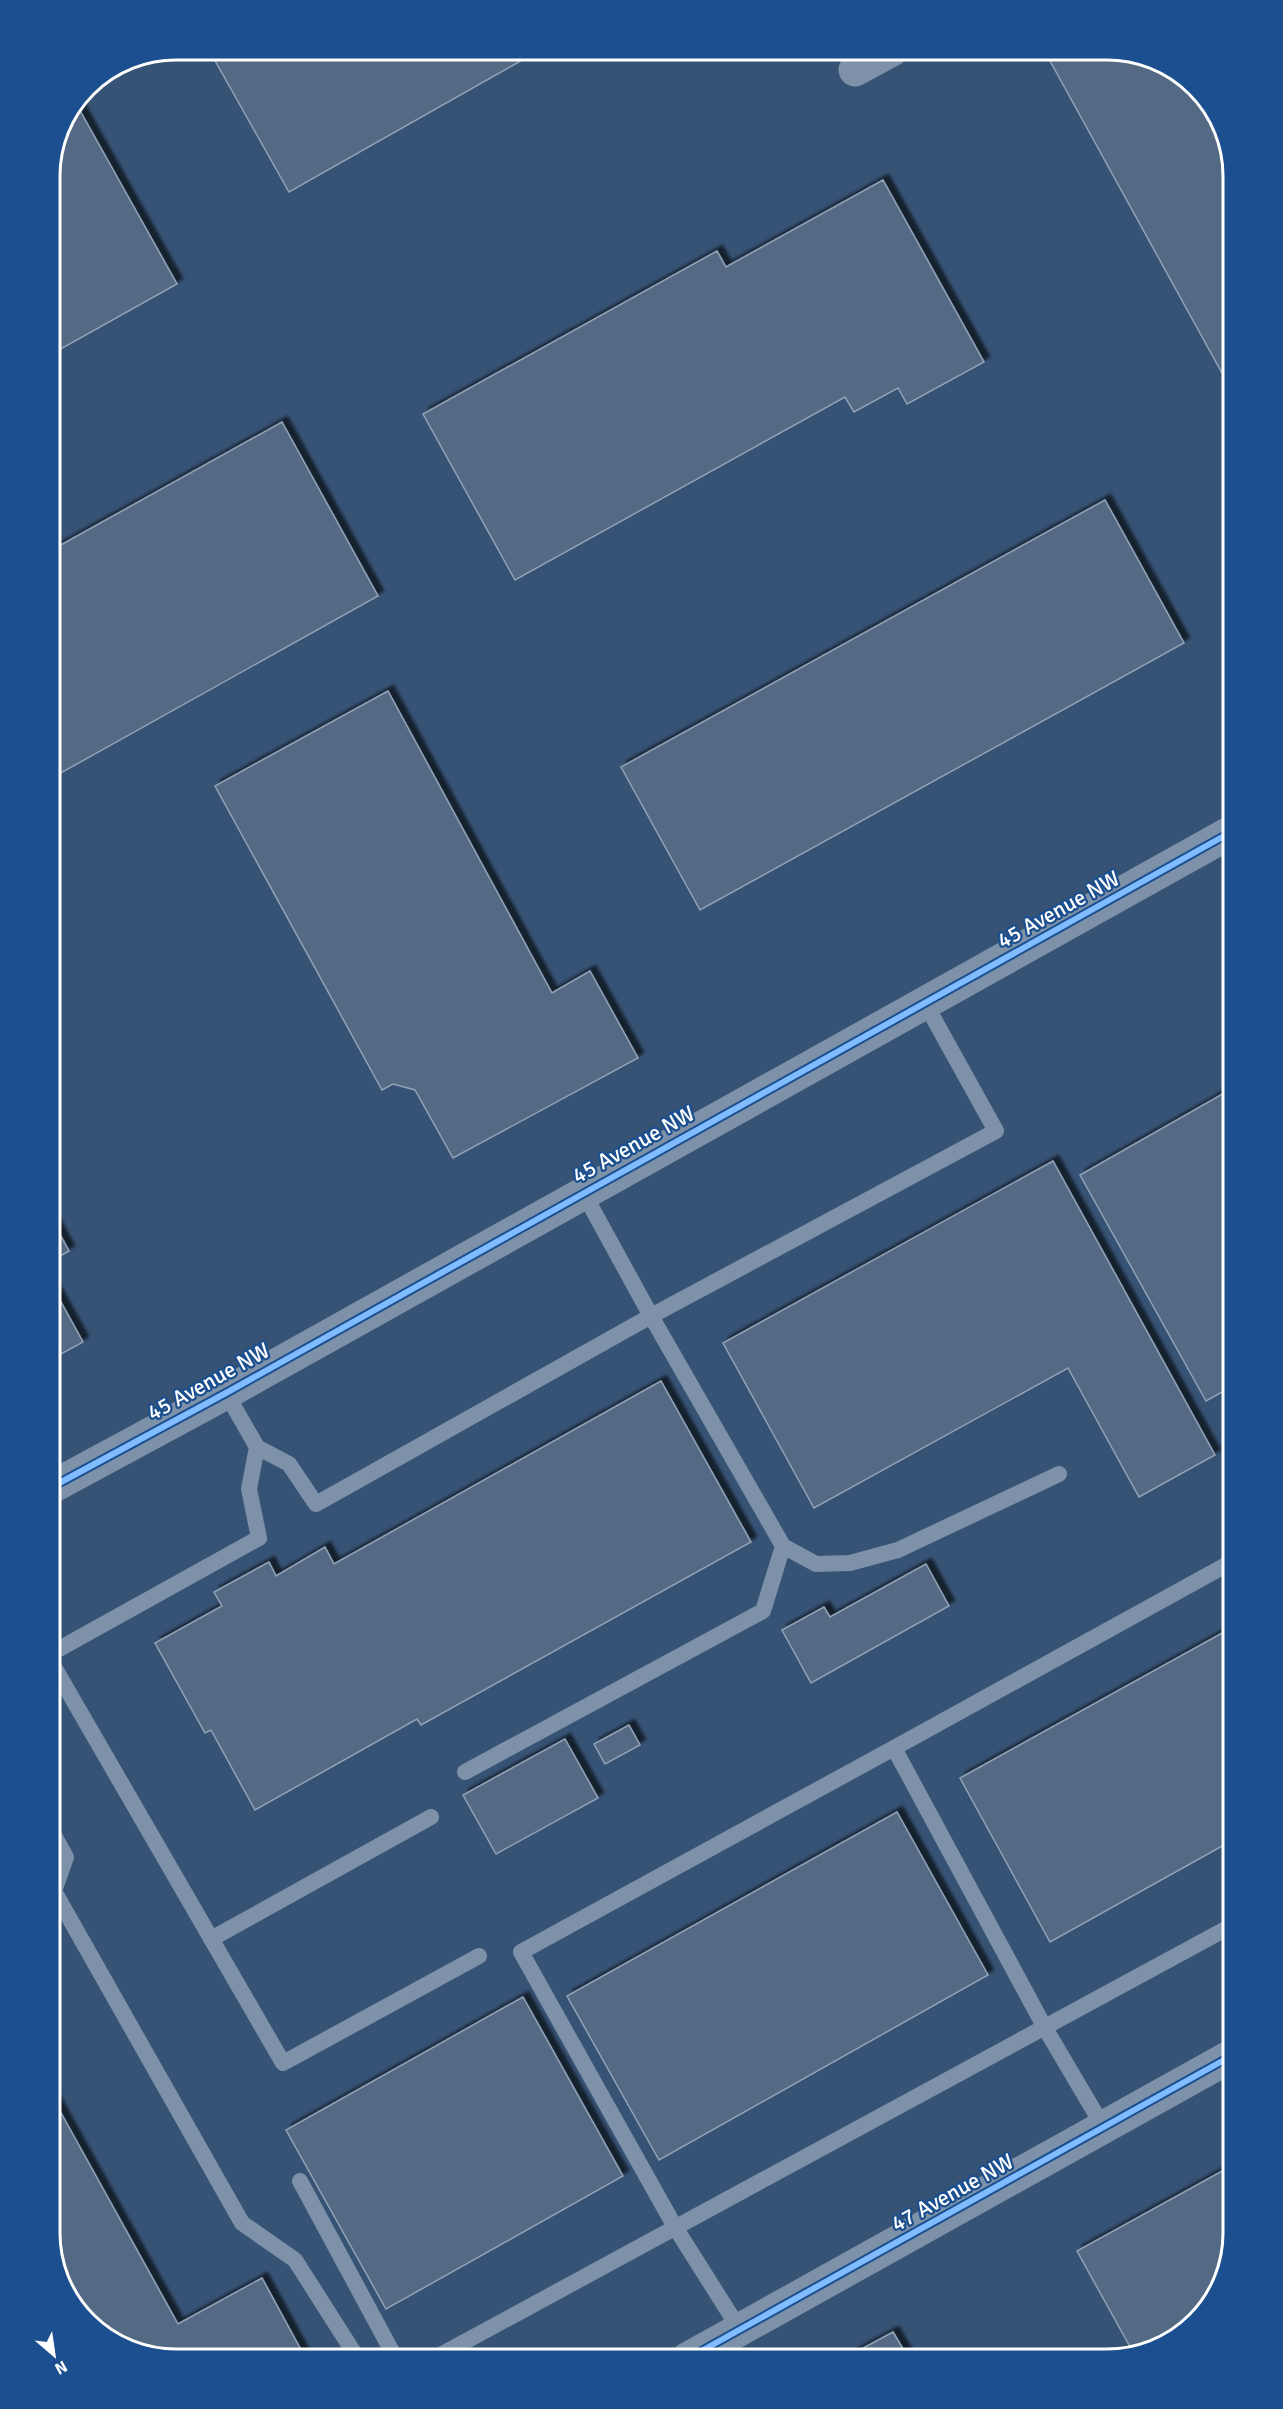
<svg xmlns="http://www.w3.org/2000/svg" width="1283" height="2409" viewBox="0 0 1283 2409" font-family="Signika,sans-serif">
<style>
.building{fill:#526984;stroke:#92a2b6;stroke-width:1.5;filter:url(#shadow)}
.lines{fill:none;stroke-linecap:round;stroke-linejoin:round}
.lane{stroke:#7d92a8;stroke-width:16}
.street{stroke:#7d92a8;stroke-width:33}
.cycleway-casing{stroke:#1b4f8f;stroke-width:10}
.cycleway{stroke:#80bcff;stroke-width:6}
.labels{text-anchor:middle;stroke-width:4.5;stroke-linejoin:round;paint-order:stroke}
.street-label{font-size:22px;fill:#fff;stroke:#1b4f8f}
.rim{fill:none;stroke:#fff;stroke-width:3}
</style>
<defs>
<filter id="shadow"><feDropShadow dx="5.5" dy="-5.5" stdDeviation="1.5" flood-color="#0009"/></filter>
</defs>
<rect width="100%" height="100%" fill="#365274"/>
<path class="building" d="M209,50H540L289,192Z
M1044,50H1115L1177,71L1224,127L1234,176L1233,393Z
M78,107L177,284L50,355V168L62,121L68,113Z
M883,180L984,362L907,404L898,388L854,412L845,397L515,580L423,414L717,251L726,267Z
M282,422L378,596L50,779V551Z
M1105,500L1184,643L700,910L621,767Z
M388,691L552,993L590,971L638,1058L453,1158L415,1090L393,1084L382,1090L215,786Z
M1233,1088V1386L1206,1401L1080,1175Z
M1053,1161L1215,1455L1139,1497L1068,1368L814,1508L723,1343Z
M50,1216L69,1251L50,1262Z
M50,1282L83,1342L50,1360Z
M661,1381L751,1542L421,1725L417,1719L255,1810L211,1730L205,1733L155,1643L222,1606L214,1592L269,1562L276,1576L325,1547L334,1564Z
M926,1564L949,1606L811,1683L782,1630L824,1607L830,1617Z
M1233,1627V1840L1050,1942L960,1778Z
M629,1725L640,1745L605,1764L594,1744Z
M565,1739L598,1798L496,1854L463,1795Z
M897,1812L988,1975L659,2160L567,1996Z
M523,1997L623,2176L386,2309L286,2130Z
M50,2093L178,2324L262,2278L306,2359H168L106,2338L59,2282L50,2233Z
M1233,2165V2233L1212,2303L1156,2350L1134,2354L1077,2251Z
M893,2332L909,2359H843Z"/>
<g class="lines">
<path class="lane" d="M925,1003L996,1131L651,1316L783,1546L816,1564L850,1563L898,1550L1059,1474
M226,1393L257,1447L289,1464L316,1504L651,1316L583,1192
M50,1654L259,1538L249,1489L257,1447
M50,1660L283,2063L479,1956
M465,1772L763,1611L783,1546
M50,1828L66,1857L54,1891L242,2223L295,2260L358,2359
M211,1939L431,1817
M1104,2128L1045,2028L894,1748L1226,1565
M300,2181L396,2359
M740,2330L675,2227L521,1952L894,1748
M433,2359L1233,1925"/>
<path class="street" d="M855,70L892,50
M50,1488L226,1393L1233,831
M687,2359L1233,2055"/>
<g class="cycleway-casing">
<path id="cycleway" d="M50,1488L226,1393L1233,831
M687,2359L1233,2055"/>
</g>
<use href="#cycleway" class="cycleway"/>
</g>
<g class="labels">
<g class="street-label">
<text transform="translate(1058 909) rotate(-29)" y="8">45 Avenue NW</text>
<text transform="translate(633 1144) rotate(-29)" y="8">45 Avenue NW</text>
<text transform="translate(208 1381) rotate(-29)" y="8">45 Avenue NW</text>
<text transform="translate(952 2192) rotate(-29)" y="8">47 Avenue NW</text>
</g>
</g>
<path d="M0 0H1283V2409H0ZM176 60H1107A116 116 0 0 1 1223 176V2233A116 116 0 0 1 1107 2349H176A116 116 0 0 1 60 2233V176A116 116 0 0 1 176 60Z" fill="#1b4f8f" fill-rule="evenodd"/>
<path class="rim" d="M176 60H1107A116 116 0 0 1 1223 176V2233A116 116 0 0 1 1107 2349H176A116 116 0 0 1 60 2233V176A116 116 0 0 1 176 60Z"/>
<g transform="translate(54 2355) rotate(151)" stroke="#1b4f8f" stroke-width="4.5" paint-order="stroke">
<path d="M0-4.5L10 22L0 15L-10 22Z" fill="#ffffff"/>
<text y="-9" font-size="16" font-weight="bold" text-anchor="middle" fill="#ffffff">N</text>
</g>
</svg>
